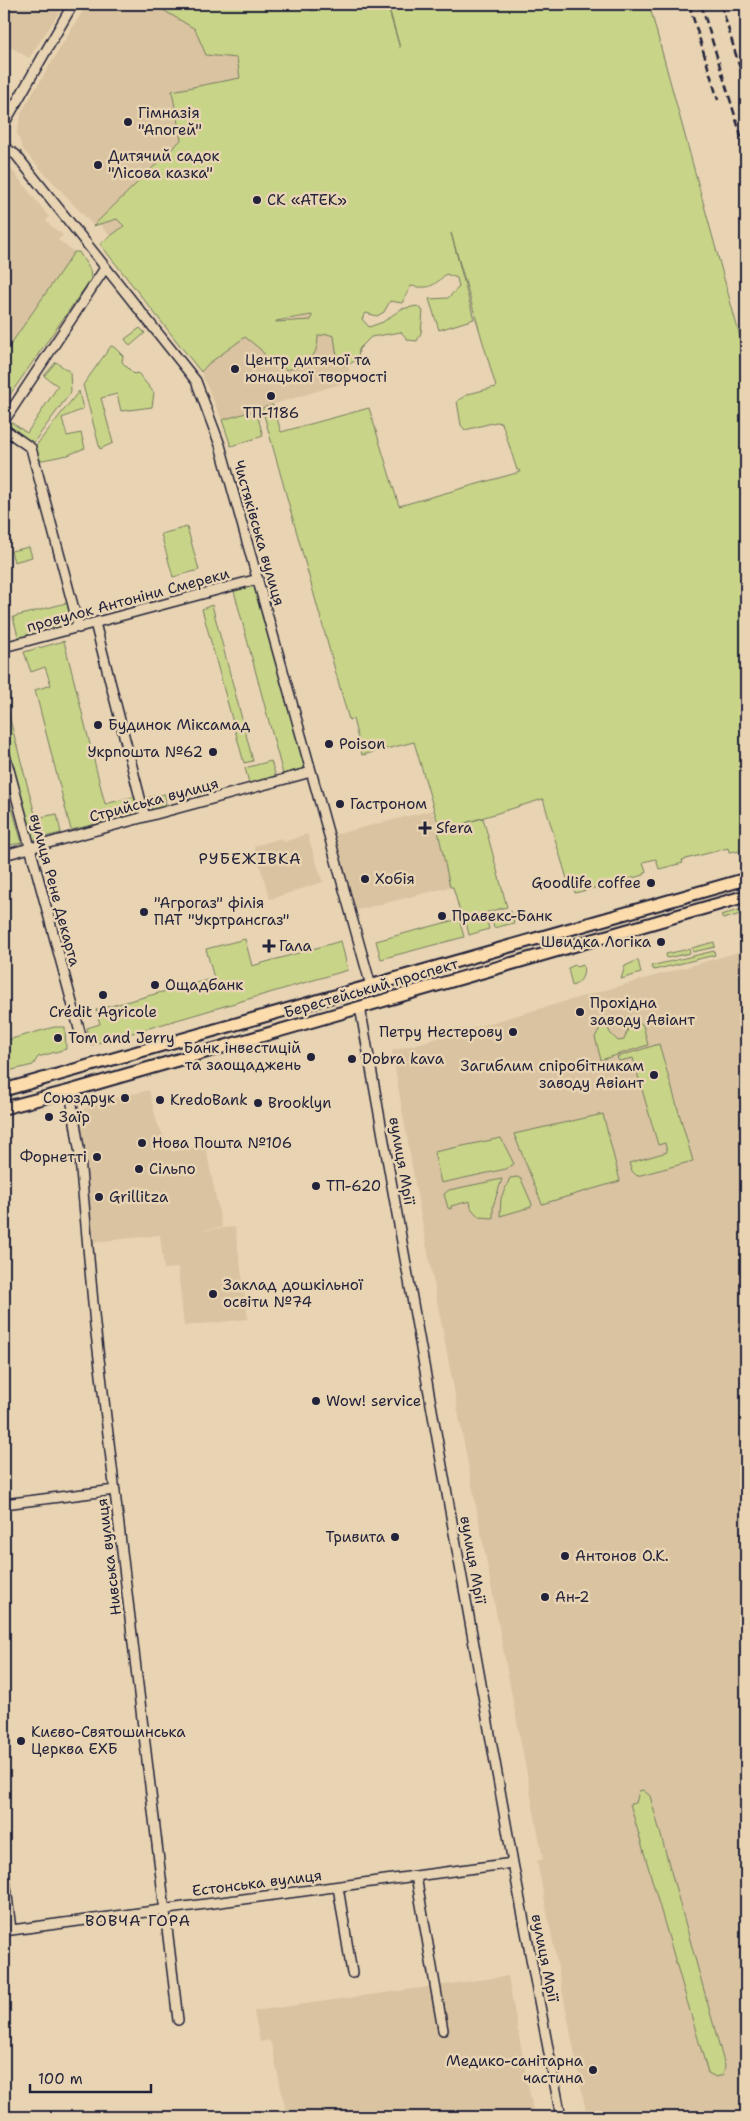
<svg xmlns="http://www.w3.org/2000/svg" width="750" height="2121" viewBox="0 0 750 2121" font-family="'Shantell Sans',sans-serif">
<style>
.built{fill:#d9c3a0}
.green{fill:#c8d487;stroke:#757b61;fill-rule:evenodd}
.lines{fill:none;stroke-linecap:round;stroke-linejoin:round}
.minor-casing{stroke:#22223b;stroke-width:12}
.major-casing{stroke:#22223b;stroke-width:15}
.minor{stroke:#e8d4b2;stroke-width:9}
.major{stroke:#fcdcac;stroke-width:11}
.rail{stroke:#22223b;stroke-width:2.5;stroke-dasharray:8 4;stroke-linecap:butt}
.poi-dot{fill:#22223b;stroke:#e8d4b2;stroke-width:2}
.labels{text-anchor:middle;stroke-width:5;stroke-linejoin:round;paint-order:stroke}
.poi-label{font-size:15px;fill:#22223b;stroke:#e8d4b2;text-anchor:start}
.street-label{font-size:15px;fill:#22223b;stroke:#e8d4b2}
.neighbourhood-label{font-size:16px;letter-spacing:1px;fill:#22223b;stroke:#e8d4b2}
</style>
<rect width="100%" height="100%" fill="#e8d4b2"/>
<filter id="ink" filterUnits="userSpaceOnUse"><feTurbulence type="fractalNoise" baseFrequency=".02" numOctaves="2"/><feDisplacementMap in="SourceGraphic" scale="10" xChannelSelector="R" yChannelSelector="G"/><feConvolveMatrix kernelMatrix="1 2 1 2 8 2 1 2 1" color-interpolation-filters="sRGB"/></filter>
<g filter="url(#ink)">
<path class="built" d="M4,4H65L29,58L4,43Z
M87,4H321L322,9L223,160L110,236L97,221L93,225L23,150L17,133L22,111Z
M4,160L49,217L46,220L51,226L63,235L58,240L74,252L4,354Z
M338,311L347,349L350,381L222,420L201,372L241,329Z
M433,810L450,887L353,911L333,835Z
M307,834L323,882L270,899L254,846L282,838L284,842Z
M746,950V2117H587L537,1861L543,1859L417,1195L392,1051Z
M149,1090L157,1123L172,1152L205,1144L222,1227L195,1231L235,1227L248,1319L184,1326L178,1268L164,1269L160,1235L94,1242L82,1124L83,1110L90,1104Z
M508,1976L534,2117H287L272,2046L269,2040L260,2042L254,2011Z"/>
<path class="green" d="M153,4H267L272,10L274,4H286L287,6L294,7L296,4H310L312,11L324,8V4H387L400,48L388,4H649L746,359V849L736,852L735,851L729,852L728,848L682,860L683,863L659,869L656,859L643,862L646,871L644,875L575,893L571,881L568,882L543,799L465,823L483,818L507,907L462,919L453,887H450L438,831L440,830L414,742L362,755L353,719L349,720L262,408L273,405L281,432L369,408L399,506L520,472L519,470H517L502,423L496,422L465,430L461,425L457,401L468,394L496,387L451,233L474,319L439,330L429,299L448,298L459,287L457,278L446,274C432,287 430,289 411,286L402,303L390,301L384,312L377,316L366,313L362,319L369,327L383,322L401,309L417,306L423,311L421,333L417,341L408,340L401,332L371,337L359,349L358,359L348,365H341L336,351L334,336L327,334L318,336C318,358 307,364 287,370L270,361L260,349L245,337L208,364L201,372L100,244L124,226L117,219L93,226L181,140L172,91L240,78L237,58L206,55L195,29ZM312,315L311,320L276,322V321Z
M74,252H79L90,270L91,279L4,403V354Z
M140,328L145,333L130,346L125,339Z
M111,346L114,347L123,356L122,362L134,374L138,373L154,393L152,407L121,411L117,394L101,398L113,443L100,449L83,385Z
M56,362L70,372L71,392L31,446L4,427L8,420L27,433L58,386L44,376Z
M79,391L83,409L62,418L67,436L81,433L85,448L68,455L37,461L34,448Z
M256,410L263,436L231,446L222,420Z
M187,527L199,570L173,577L161,534Z
M29,547L32,557L14,562L11,551Z
M255,586L306,766L305,768L283,774L234,591Z
M70,602L76,625L19,640L13,617Z
M212,605L253,761L244,763L202,609Z
M64,641L105,804L136,796L140,810L138,814L71,830L35,690L51,685L45,667L31,672L24,652Z
M4,697L36,818L57,814L61,833L32,840L4,733Z
M271,761L275,774L273,779L253,784L249,783L245,768Z
M4,780L22,843L4,846Z
M165,794L166,806L152,810L149,797Z
M746,908V918L743,919L741,914L723,919L721,915Z
M511,911L514,923L494,928L491,916Z
M486,917L489,929L469,935L466,922Z
M459,919L464,937L381,959L376,941Z
M245,939L252,966L341,941L348,970L91,1045L87,1028L100,1024L96,1010L214,978L206,949Z
M714,942L715,947L693,952L692,948Z
M689,949L690,953L667,958L666,954Z
M714,951L715,955L654,970L651,966Z
M638,960L641,973L621,979L625,966Z
M575,965L576,967L583,965C585,975 582,982 572,986L568,968Z
M629,1016L643,1025L648,1045L601,1060L595,1037L602,1025L606,1023L610,1033L618,1041L624,1040L628,1029L624,1018Z
M54,1027H65L66,1049L38,1057L33,1065L4,1072V1041Z
M659,1044L693,1161L637,1176L632,1171L629,1163L667,1152L665,1143L658,1145L633,1058L619,1061L617,1057Z
M603,1114L620,1181L542,1204L514,1134Z
M501,1138L514,1164L506,1169L441,1183L434,1152Z
M517,1177L521,1179L532,1204L531,1207L500,1216L501,1198L510,1178Z
M502,1179L493,1206V1218L479,1217L471,1208L470,1201L451,1206V1209L448,1208L444,1194L449,1190Z
M643,1790L650,1796L725,2066L723,2075L716,2077L708,2073L630,1804L636,1803L639,1791Z"/>
<g class="lines">
<g class="minor-casing">
<path id="minor" d="M4,124L73,4
M4,147L16,155L196,381L220,445L371,986
M4,421L105,268
M4,429L31,448L79,628
M95,623L145,817
M4,647L258,579
M4,751L81,1036
M4,855L311,772
M360,1007L513,1863L561,2117
M70,1091L79,1148L95,1325L178,2020
M4,1504L115,1490
M4,1870L11,1930
M416,1876L443,2030
M338,1887L352,1973
M4,1931L513,1863"/>
</g>
<g class="major-casing">
<path id="major" d="M4,1090L746,879
M4,1108L70,1091L746,896"/>
</g>
<use href="#minor" class="minor"/>
<use href="#major" class="major"/>
<path class="rail" d="M689,4L718,100
M701,4L746,152
M721,4L746,89"/>
</g>
</g>
<g class="poi-dot">
<circle cx="128" cy="122" r="5"/>
<circle cx="98" cy="165" r="5"/>
<circle cx="257" cy="200" r="5"/>
<circle cx="235" cy="369" r="5"/>
<circle cx="271" cy="396" r="5"/>
<circle cx="98" cy="725" r="5"/>
<circle cx="329" cy="744" r="5"/>
<circle cx="213" cy="752" r="5"/>
<circle cx="340" cy="804" r="5"/>
<path d="M422.5 820.5h5v5h5v5h-5v5h-5v-5h-5v-5h5z"/>
<circle cx="365" cy="879" r="5"/>
<circle cx="651" cy="883" r="5"/>
<circle cx="144" cy="912" r="5"/>
<circle cx="442" cy="916" r="5"/>
<circle cx="661" cy="942" r="5"/>
<path d="M266.5 938.5h5v5h5v5h-5v5h-5v-5h-5v-5h5z"/>
<circle cx="155" cy="985" r="5"/>
<circle cx="103" cy="995" r="5"/>
<circle cx="580" cy="1012" r="5"/>
<circle cx="513" cy="1032" r="5"/>
<circle cx="58" cy="1038" r="5"/>
<circle cx="311" cy="1057" r="5"/>
<circle cx="352" cy="1059" r="5"/>
<circle cx="654" cy="1075" r="5"/>
<circle cx="125" cy="1098" r="5"/>
<circle cx="160" cy="1100" r="5"/>
<circle cx="258" cy="1103" r="5"/>
<circle cx="49" cy="1117" r="5"/>
<circle cx="142" cy="1143" r="5"/>
<circle cx="97" cy="1157" r="5"/>
<circle cx="139" cy="1169" r="5"/>
<circle cx="316" cy="1186" r="5"/>
<circle cx="99" cy="1197" r="5"/>
<circle cx="213" cy="1294" r="5"/>
<circle cx="316" cy="1401" r="5"/>
<circle cx="395" cy="1537" r="5"/>
<circle cx="565" cy="1556" r="5"/>
<circle cx="545" cy="1597" r="5"/>
<circle cx="21" cy="1741" r="5"/>
<circle cx="593" cy="2070" r="5"/>
</g>
<g class="labels">
<g class="poi-label">
<text x="138" y="118">Гімназія<tspan x="138" dy="17">"Апогей"</tspan></text>
<text x="108" y="161">Дитячий садок<tspan x="108" dy="17">"Лісова казка"</tspan></text>
<text x="267" y="205">СК «АТЕК»</text>
<text x="245" y="365">Центр дитячої та<tspan x="245" dy="17">юнацької творчості</tspan></text>
<text x="271" y="418" text-anchor="middle">ТП-1186</text>
<text x="108" y="730">Будинок Міксамад</text>
<text x="339" y="749">Poison</text>
<text x="203" y="757" text-anchor="end">Укрпошта №62</text>
<text x="350" y="809">Гастроном</text>
<text x="436" y="833">Sfera</text>
<text x="375" y="884">Хобія</text>
<text x="641" y="888" text-anchor="end">Goodlife coffee</text>
<text x="154" y="908">"Агрогаз" філія<tspan x="154" dy="17">ПАТ "Укртрансгаз"</tspan></text>
<text x="452" y="921">Правекс-Банк</text>
<text x="651" y="947" text-anchor="end">Швидка Логіка</text>
<text x="279" y="951">Гала</text>
<text x="165" y="990">Ощадбанк</text>
<text x="590" y="1008">Прохідна<tspan x="590" dy="17">заводу Авіант</tspan></text>
<text x="103" y="1017" text-anchor="middle">Crédit Agricole</text>
<text x="503" y="1037" text-anchor="end">Петру Нестерову</text>
<text x="68" y="1043">Tom and Jerry</text>
<text x="301" y="1053" text-anchor="end">Банк інвестицій<tspan x="301" dy="17">та заощаджень</tspan></text>
<text x="362" y="1064">Dobra kava</text>
<text x="644" y="1071" text-anchor="end">Загиблим спіробітникам<tspan x="644" dy="17">заводу Авіант</tspan></text>
<text x="115" y="1103" text-anchor="end">Союздрук</text>
<text x="170" y="1105">KredoBank</text>
<text x="268" y="1108">Brooklyn</text>
<text x="59" y="1122">Заїр</text>
<text x="152" y="1148">Нова Пошта №106</text>
<text x="87" y="1162" text-anchor="end">Форнетті</text>
<text x="149" y="1174">Сільпо</text>
<text x="326" y="1191">ТП-620</text>
<text x="109" y="1202">Grillitza</text>
<text x="223" y="1290">Заклад дошкільної<tspan x="223" dy="17">освіти №74</tspan></text>
<text x="326" y="1406">Wow! service</text>
<text x="385" y="1542" text-anchor="end">Тривита</text>
<text x="575" y="1561">Антонов О.К.</text>
<text x="555" y="1602">Ан-2</text>
<text x="31" y="1737">Києво-Святошинська<tspan x="31" dy="17">Церква ЕХБ</tspan></text>
<text x="583" y="2066" text-anchor="end">Медико-санітарна<tspan x="583" dy="17">частина</tspan></text>
</g>
<g class="street-label">
<text transform="translate(259 533) rotate(74)" y="5">Чистяківська вулиця</text>
<text transform="translate(128 600) rotate(-15)" y="5">провулок Антоніни Смереки</text>
<text transform="translate(154 800) rotate(-15)" y="5">Стрийська вулиця</text>
<text transform="translate(55 890) rotate(75)" y="5">вулиця Рене Декарта</text>
<text transform="translate(371 988) rotate(-16)" y="5">Берестейський проспект</text>
<text transform="translate(402 1161) rotate(80)" y="5">вулиця Мрії</text>
<text transform="translate(109 1557) rotate(-97)" y="5">Нивська вулиця</text>
<text transform="translate(473 1560) rotate(80)" y="5">вулиця Мрії</text>
<text transform="translate(257 1883) rotate(-7)" y="5">Естонська вулиця</text>
<text transform="translate(545 1958) rotate(79)" y="5">вулиця Мрії</text>
</g>
<g class="neighbourhood-label">
<text x="250" y="864">РУБЕЖІВКА</text>
<text x="138" y="1926">ВОВЧА ГОРА</text>
</g>
</g>
<rect width="750" height="2121" fill="none" stroke="#e8d4b2" stroke-width="20"/>
<rect x="10" y="10" width="730" height="2101" fill="none" stroke="#22223b" stroke-width="2" filter="url(#ink)"/>
<path d="M30 2084v8h121v-8" fill="none" stroke="#22223b" stroke-width="2.5"/>
<text x="38" y="2084" font-size="15" fill="#22223b" stroke="#e8d4b2" stroke-width="4" paint-order="stroke">100 m</text>
</svg>
